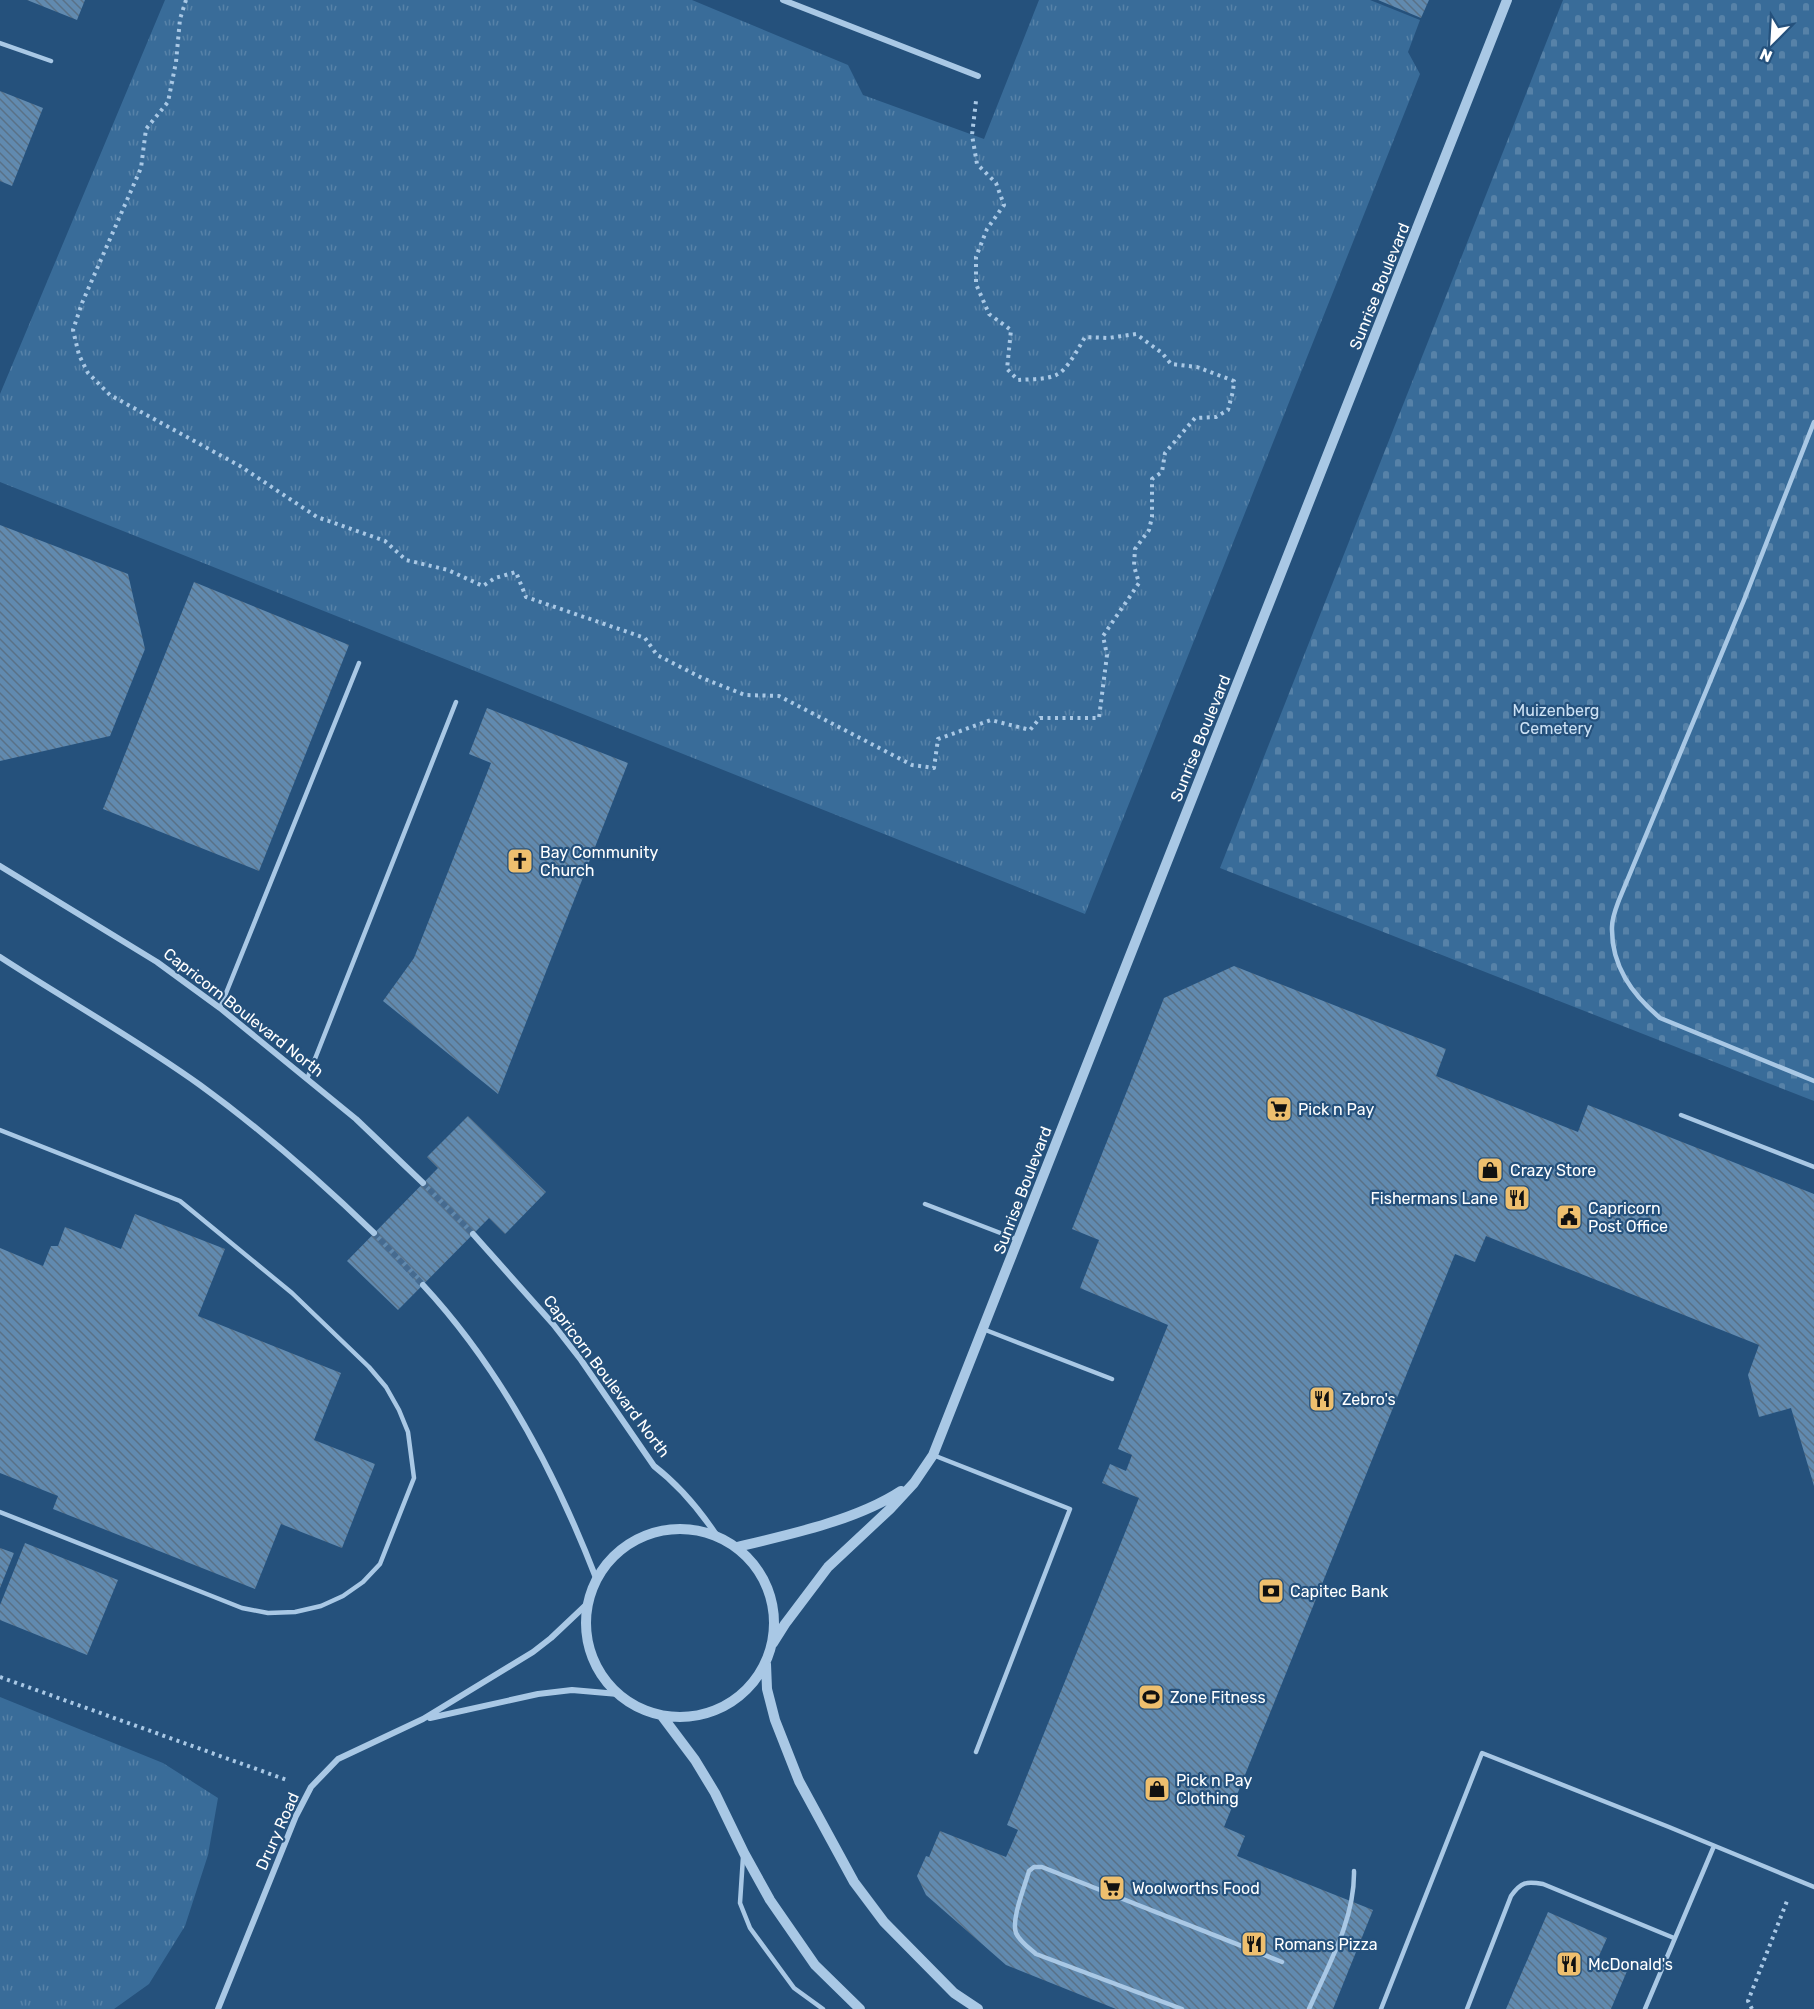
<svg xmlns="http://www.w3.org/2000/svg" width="1814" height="2009" viewBox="0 0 1814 2009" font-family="Rubik,sans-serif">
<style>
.grass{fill:url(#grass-tufts)}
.cemetery{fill:url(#cemetery-stones)}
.building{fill:url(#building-back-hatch)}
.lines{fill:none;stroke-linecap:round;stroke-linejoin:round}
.minor-tunnel{stroke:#466b90;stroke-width:6;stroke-dasharray:6 3;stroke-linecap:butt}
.path{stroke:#a9c8e5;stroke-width:4;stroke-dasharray:3 4.5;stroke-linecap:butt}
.service{stroke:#a9c8e5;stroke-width:4.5}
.minor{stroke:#a9c8e5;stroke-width:6}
.tertiary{stroke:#a9c8e5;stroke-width:10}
.labels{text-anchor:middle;stroke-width:4.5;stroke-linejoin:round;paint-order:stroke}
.street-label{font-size:16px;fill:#fff;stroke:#25517c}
.park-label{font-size:16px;fill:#cce1f4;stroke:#25517c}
.poi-label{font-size:16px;fill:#fff;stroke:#25517c;text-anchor:start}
</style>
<defs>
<pattern id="grass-tufts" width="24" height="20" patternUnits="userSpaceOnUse" patternTransform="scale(1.5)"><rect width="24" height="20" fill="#396c99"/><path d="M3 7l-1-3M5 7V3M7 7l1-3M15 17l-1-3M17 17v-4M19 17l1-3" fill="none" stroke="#5782a8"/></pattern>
<pattern id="cemetery-stones" width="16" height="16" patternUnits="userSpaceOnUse" patternTransform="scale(1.5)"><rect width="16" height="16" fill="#396c99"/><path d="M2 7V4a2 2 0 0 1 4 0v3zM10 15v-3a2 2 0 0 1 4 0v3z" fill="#5782a8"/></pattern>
<pattern id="building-back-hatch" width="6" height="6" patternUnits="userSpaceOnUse" patternTransform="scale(1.5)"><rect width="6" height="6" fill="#618aaf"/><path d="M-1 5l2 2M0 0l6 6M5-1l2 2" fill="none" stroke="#597187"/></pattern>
</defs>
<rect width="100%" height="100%" fill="#25517c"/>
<path class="grass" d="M165,0H692L848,65L863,95L984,139L1039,0H1370L1420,20L1408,52L1420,74L1085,914L0,482V394Z
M0,1697L163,1763L218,1798L208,1855L185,1926L149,1984L114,2009H0Z"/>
<path class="cemetery" d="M1563,0H1814V1101L1220,868Z"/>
<path class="building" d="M27,0H85L77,20Z
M1378,0H1429L1421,18Z
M0,91L43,108L12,186L0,181Z
M0,525L128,574L145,649L110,736L0,761Z
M194,582L349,645L259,871L103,809Z
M487,708L628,763L498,1094L383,1001L414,958L491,763L469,754Z
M1234,966L1446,1049L1436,1076L1578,1132L1588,1105L1814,1194V1486L1791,1408L1759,1417L1748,1375L1759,1345L1486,1236L1475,1262L1455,1254L1224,1827L1245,1836L1237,1856L1373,1910L1333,2009H1116L1006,1965L926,1895L917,1876L926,1856L929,1857L940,1831L1006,1857L1018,1830L1007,1825L1139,1498L1102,1483L1110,1464L1126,1471L1132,1455L1118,1449L1168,1325L1080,1288L1099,1240L1072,1229L1164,998Z
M468,1116L546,1192L505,1234L489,1218L398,1310L347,1261L438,1168L427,1157Z
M135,1214L225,1249L198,1316L341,1373L314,1440L375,1464L342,1548L281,1524L255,1589L53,1509L58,1496L0,1473V1248L43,1266L51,1246H58L65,1227L121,1249Z
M25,1543L118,1580L87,1655L0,1620V1605Z
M0,1548L14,1553L0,1588Z
M1548,1912L1607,1938L1598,1958L1627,1971L1611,2009H1506Z"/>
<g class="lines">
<path class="minor-tunnel" d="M423,1183L473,1234
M374,1233L423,1285"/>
<path class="path" d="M186,0L180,19L176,62L168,102L146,129L141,168L82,303L73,330L79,355L88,373L110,395L240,466L317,517L385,541L406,560L448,570L483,586L495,578L516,572L526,597L645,638L657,655L702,678L745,695L779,696L912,765L934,768L938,739L991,720L1030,730L1040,718H1099L1107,655L1103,636L1139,583L1134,566L1135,549L1149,530L1152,517V479L1162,472L1165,453L1195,418L1216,417L1228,410L1233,391L1234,381L1197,367L1171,364L1162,353L1136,334L1108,338L1085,337C1079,347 1067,371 1056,375C1045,380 1030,379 1018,380L1007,369L1011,330L989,314L976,284V257L987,229L1004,205L996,183L977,164L972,135L976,101
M0,1677L287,1780
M1752,2009L1748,2001L1787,1901"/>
<path class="service" d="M0,43L51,61
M1814,422L1744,600L1619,900C1616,908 1612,918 1612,927C1611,966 1632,994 1660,1018L1814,1081
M220,1008L359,663
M307,1079L456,702
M1681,1115L1814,1167
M0,1130L180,1201L292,1293L369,1367L386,1387L399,1410L408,1432L414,1478L380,1564L363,1582L343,1596L321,1606L295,1612L268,1613L242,1608L0,1512
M925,1204L1016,1239
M983,1329L1112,1379
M933,1455L1070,1509L976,1752
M743,1857L740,1903L750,1928L794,1988L823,2009
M1182,2009L1036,1954C1029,1948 1020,1942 1016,1933C1011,1919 1025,1886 1029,1871L1034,1867H1042L1282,1962
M1309,2009C1328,1966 1355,1919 1354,1871
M1381,2009L1482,1753L1669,1827L1814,1887
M1467,2009L1511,1896C1521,1882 1526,1881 1543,1884L1674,1938
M1645,2009L1714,1846"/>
<path class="minor" d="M783,0L978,76
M0,866L157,962L220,1008L356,1119L423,1183
M0,957C66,1000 136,1039 200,1085C262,1130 319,1180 374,1233
M473,1234L553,1324L581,1360L654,1466C680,1486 699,1509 717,1536
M423,1285C501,1369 555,1472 596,1578
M430,1718L538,1694L572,1690L618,1694
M218,2009L296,1816L311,1787L338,1759L423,1719L533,1652L551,1638L587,1604"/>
<path class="tertiary" d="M586 1623a94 94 0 1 1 188 0a94 94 0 1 1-188 0Z
M737,1547C788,1535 857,1520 901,1491
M773,1643L785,1624L828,1567L890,1509L914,1483L933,1455L1507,0
M766,1664L767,1689L775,1720L799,1781L854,1882L884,1922L954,1993L978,2009
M662,1716L695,1760L715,1793L744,1853L770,1900L815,1965L860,2009"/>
</g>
<defs>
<g id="church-square" transform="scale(1.35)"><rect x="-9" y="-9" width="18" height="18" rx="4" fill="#eebf6e" stroke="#25517c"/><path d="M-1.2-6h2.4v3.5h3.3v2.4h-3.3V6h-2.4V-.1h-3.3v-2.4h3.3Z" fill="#111"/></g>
<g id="supermarket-square" transform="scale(1.35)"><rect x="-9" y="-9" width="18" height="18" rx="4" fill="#eebf6e" stroke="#25517c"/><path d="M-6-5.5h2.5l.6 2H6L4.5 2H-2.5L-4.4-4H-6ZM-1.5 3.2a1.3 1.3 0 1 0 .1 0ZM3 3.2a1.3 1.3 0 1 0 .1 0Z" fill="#111"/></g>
<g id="shop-square" transform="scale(1.35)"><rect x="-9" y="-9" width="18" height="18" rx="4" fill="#eebf6e" stroke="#25517c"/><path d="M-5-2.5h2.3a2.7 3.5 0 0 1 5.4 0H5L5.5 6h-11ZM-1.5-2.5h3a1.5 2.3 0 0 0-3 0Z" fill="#111"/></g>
<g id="restaurant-square" transform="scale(1.35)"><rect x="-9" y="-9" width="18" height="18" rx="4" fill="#eebf6e" stroke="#25517c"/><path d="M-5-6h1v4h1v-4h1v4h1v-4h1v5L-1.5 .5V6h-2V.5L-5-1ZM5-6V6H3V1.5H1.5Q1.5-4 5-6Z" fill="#111"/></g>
<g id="civic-square" transform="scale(1.35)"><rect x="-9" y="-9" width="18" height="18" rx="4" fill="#eebf6e" stroke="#25517c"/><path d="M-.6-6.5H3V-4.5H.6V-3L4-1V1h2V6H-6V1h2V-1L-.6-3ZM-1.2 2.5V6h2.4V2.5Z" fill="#111"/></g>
<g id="bank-square" transform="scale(1.35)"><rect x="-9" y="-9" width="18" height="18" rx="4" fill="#eebf6e" stroke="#25517c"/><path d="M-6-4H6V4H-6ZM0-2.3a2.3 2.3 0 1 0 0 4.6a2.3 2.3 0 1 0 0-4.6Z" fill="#111"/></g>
<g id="stadium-square" transform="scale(1.35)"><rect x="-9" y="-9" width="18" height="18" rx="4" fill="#eebf6e" stroke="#25517c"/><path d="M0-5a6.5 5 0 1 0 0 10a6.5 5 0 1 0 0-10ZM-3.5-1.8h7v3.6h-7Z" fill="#111"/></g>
</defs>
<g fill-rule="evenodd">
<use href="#church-square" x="520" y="861"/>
<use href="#supermarket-square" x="1279" y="1109"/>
<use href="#shop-square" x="1490" y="1170"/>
<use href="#restaurant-square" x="1517" y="1198"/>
<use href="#civic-square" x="1569" y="1217"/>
<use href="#restaurant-square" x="1322" y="1399"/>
<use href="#bank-square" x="1271" y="1591"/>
<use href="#stadium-square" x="1151" y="1697"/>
<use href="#shop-square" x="1157" y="1789"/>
<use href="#supermarket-square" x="1112" y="1888"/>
<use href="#restaurant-square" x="1254" y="1944"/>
<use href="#restaurant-square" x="1569" y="1964"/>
</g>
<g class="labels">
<g class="street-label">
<text transform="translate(1379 286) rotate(-68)" y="6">Sunrise Boulevard</text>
<text transform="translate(1200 738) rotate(-68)" y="6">Sunrise Boulevard</text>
<text transform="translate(244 1012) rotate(38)" y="6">Capricorn Boulevard North</text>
<text transform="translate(1022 1190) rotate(-69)" y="6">Sunrise Boulevard</text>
<text transform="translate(607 1376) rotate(53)" y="6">Capricorn Boulevard North</text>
<text transform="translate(277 1831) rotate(-66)" y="6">Drury Road</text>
</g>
<g class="park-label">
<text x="1556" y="716">Muizenberg<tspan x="1556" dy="18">Cemetery</tspan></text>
</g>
<g class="poi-label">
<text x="540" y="858">Bay Community<tspan x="540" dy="18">Church</tspan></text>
<text x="1298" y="1115">Pick n Pay</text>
<text x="1510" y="1176">Crazy Store</text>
<text x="1498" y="1204" text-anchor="end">Fishermans Lane</text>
<text x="1588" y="1214">Capricorn<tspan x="1588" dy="18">Post Office</tspan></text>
<text x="1342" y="1405">Zebro's</text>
<text x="1290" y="1597">Capitec Bank</text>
<text x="1170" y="1703">Zone Fitness</text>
<text x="1176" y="1786">Pick n Pay<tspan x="1176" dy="18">Clothing</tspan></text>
<text x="1132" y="1894">Woolworths Food</text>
<text x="1274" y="1950">Romans Pizza</text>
<text x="1588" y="1970">McDonald's</text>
</g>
</g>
<g transform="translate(1772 42) rotate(204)" stroke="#25517c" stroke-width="4.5" paint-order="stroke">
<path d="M0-4.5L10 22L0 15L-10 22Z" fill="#ffffff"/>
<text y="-9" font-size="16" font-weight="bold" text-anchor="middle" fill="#ffffff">N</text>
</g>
</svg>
